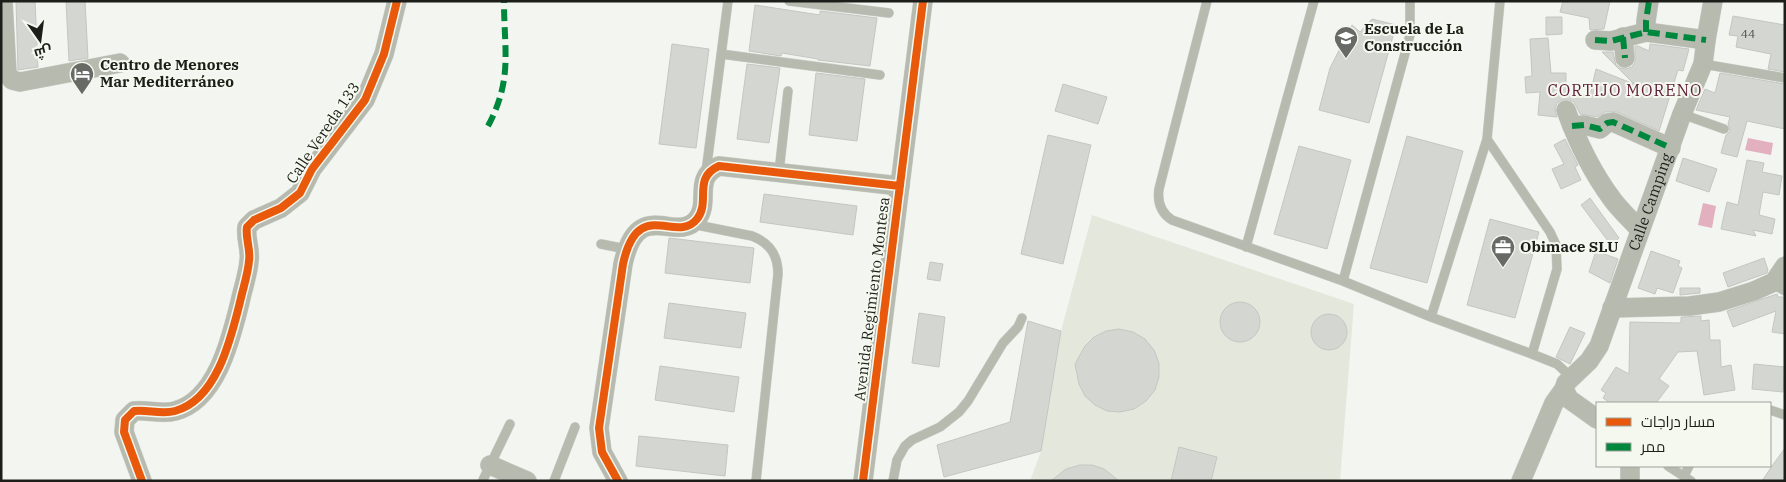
<svg xmlns="http://www.w3.org/2000/svg" width="1786" height="482" viewBox="0 0 1786 482" font-family="'IBM Plex Serif',Cairo,serif">
<style>
.built{fill:#e4e8dc}
.water{fill:#e3b0c0}
.building{fill:#d4d6d1;stroke:#c4c6c1}
.lines{fill:none;stroke-linecap:round;stroke-linejoin:round}
.lane-casing{stroke:#d1d3cf;stroke-width:10}
.street-casing{stroke:#d1d3cf;stroke-width:20}
.lane{stroke:#b7baaf;stroke-width:9}
.street{stroke:#b7baaf;stroke-width:19}
.quiet{stroke:#00873e;stroke-width:6;stroke-dasharray:12 6;stroke-linecap:butt}
.cycleway-casing{stroke:#f4f8ee;stroke-width:11}
.cycleway{stroke:#e8590c;stroke-width:8}
.labels{text-anchor:middle;stroke-width:4;stroke-linejoin:round;paint-order:stroke}
.number-label{font-size:12px;fill:#4b4c48}
.poi-label{font-size:15px;font-weight:bold;fill:#1d1e1a;stroke:#f4f8ee;text-anchor:start}
.street-label{font-size:15px;fill:#1d1e1a;stroke:#f4f8ee}
.neighbourhood-label{font-size:16px;letter-spacing:1px;fill:#5f1d39;stroke:#f4f8ee}
</style>
<rect width="100%" height="100%" fill="#f3f6f0"/>
<path class="built" d="M1092,215L1354,304L1340,481H1030L1041,451L1061,331Z"/>
<path class="water" d="M1748,138L1773,143L1771,155L1745,150Z
M1703,203L1716,206L1712,228L1698,225Z"/>
<path class="building" d="M16,1H35L38,67L18,70Z
M66,1H85L88,58L69,61Z
M1563,1H1610L1604,29L1590,30L1589,18L1560,12Z
M755,5L820,15V11L877,18L870,66L818,60V59L782,53L781,56L749,51Z
M1733,16L1785,25V72L1768,69L1771,54L1736,47L1738,36L1729,35Z
M1546,17H1562V34L1546,35Z
M1372,19L1396,25L1369,123L1319,110L1330,68L1352,25L1360,32Z
M1548,38L1551,73H1566V94L1590,95L1596,69L1634,84L1602,52H1613L1616,65L1621,68L1626,69L1632,67L1635,62V46H1638L1649,51L1650,44L1689,49L1683,71L1678,70L1659,131L1617,112H1605L1597,117L1580,114L1574,102L1567,99L1562,100L1557,103L1555,109L1557,117L1538,115L1540,92L1526,93L1525,77L1532,76L1530,39Z
M672,44L709,49L696,148L659,144Z
M747,64L780,68L769,143L737,139Z
M816,73L865,79L857,141L809,135Z
M1720,73L1785,84V129L1747,121L1737,157L1721,153L1726,135L1730,131L1728,124L1730,117L1696,110L1705,89L1715,93Z
M1063,84L1107,97L1098,124L1055,111Z
M1048,135L1091,145L1063,264L1021,254Z
M1407,136L1463,151L1427,283L1370,268Z
M1565,139L1578,165L1575,167L1581,180L1561,189L1552,169L1564,164L1554,145Z
M1299,146L1351,160L1327,249L1274,234Z
M1683,158L1717,169L1709,192L1676,181Z
M1747,160L1764,163L1762,172L1782,176L1779,195L1763,192L1759,215L1775,219L1772,234L1753,230L1756,236L1721,229L1727,202L1738,205Z
M764,194L857,206L853,235L760,222Z
M1590,198L1619,238L1611,245L1581,205Z
M1490,219L1539,232L1515,318L1467,305Z
M669,238L754,248L750,283L665,273Z
M1596,251L1618,259L1610,283L1589,272Z
M1651,251L1680,261L1678,266L1682,268L1673,293L1657,288L1655,294L1638,288Z
M1764,258L1768,270L1767,273L1728,287L1723,273Z
M930,262L943,264L940,281L927,279Z
M1680,288H1700V293L1680,295Z
M1777,294L1778,297H1785V334L1772,332L1776,311L1733,327L1727,311Z
M1220 322a20 20 0 1 1 40 0a20 20 0 1 1-40 0Z
M669,303L746,313L741,348L664,338Z
M919,313L945,317L939,367L912,363Z
M1311 332a18 18 0 1 1 36 0a18 18 0 1 1-36 0Z
M1701,316V321L1709,320L1710,340H1720L1721,367L1731,365L1735,390L1704,395L1697,351L1678,352L1659,379L1669,386L1656,403H1610L1603,398L1606,393L1601,390L1616,367L1629,374L1630,322L1679,323L1681,322V317Z
M1028,321L1061,331L1041,451L944,477L937,445L1010,422Z
M1570,327L1585,333L1570,364L1556,357Z
M1119,329L1133,332L1145,339L1154,350L1159,363V377L1155,390L1146,401L1134,409L1120,412L1107,411L1095,405L1085,396L1079,384L1075,364L1085,346L1094,337L1106,331Z
M1754,364L1785,367L1783,392L1752,389Z
M660,366L739,377L734,412L655,400Z
M639,436L728,445L725,476L636,466Z
M1179,447L1217,457L1211,481H1171Z
M1785,448V481H1762L1772,466Z
M1080,465H1092L1104,469L1119,481H1051L1066,469Z"/>
<g class="lines">
<g class="lane-casing">
<path id="lane" d="M789,1L889,13
M1207,1L1159,189C1157,203 1161,213 1172,220L1343,281L1431,317L1532,354L1557,364L1571,377
M721,54L880,75
M1703,64L1785,78
M1682,114L1724,129
M1487,139L1550,232L1556,245L1557,269L1532,354
M706,172L728,1
M779,172L788,91
M692,224L752,236C770,243 778,255 778,274L756,481
M601,244L626,249
M1246,247L1314,1
M1343,281L1410,35V1
M1771,283L1785,291
M1431,317L1487,139L1500,1
M1770,410L1785,415
M1668,466L1691,481
M1684,476L1689,466
M483,480L510,424
M554,481L575,427
M893,481L897,460L905,446L912,440L940,427L959,412L968,401L1003,343L1018,327L1022,318"/>
</g>
<g class="street-casing">
<g id="street">
<path d="M3,1L7,73L12,80L20,82L120,63"/>
<path d="M1646,32V21L1649,1"/>
<path d="M1623,37L1625,58"/>
<path d="M1595,40L1611,41L1646,32L1706,40"/>
<path d="M1566,110C1577,141 1592,172 1612,199C1620,210 1631,220 1640,230"/>
<path d="M1572,126L1584,125L1600,129L1607,123L1613,122L1671,148"/>
<path d="M1612,308L1690,306L1719,302L1754,291L1774,282L1785,266"/>
<path d="M1564,389L1569,399L1597,419"/>
<path d="M490,465L527,481"/>
<path d="M142,481L124,432L125,420L134,411C147,409 161,415 175,411C217,400 231,338 240,302C243,288 248,274 249,261C251,249 245,238 247,227L254,220L281,208L300,193L312,169L365,100L384,54L397,1"/>
<path d="M618,481L602,452L599,428L623,264C638,195 676,245 697,219C711,202 692,178 719,166L900,186"/>
<path d="M863,481L923,1"/>
<path id="s1" d="M1521,481L1554,403L1564,389L1566,383L1589,361L1599,346L1682,114L1703,64L1706,40L1713,1"/>
<path d="M1630,481V466"/>
</g>
</g>
<use href="#lane" class="lane"/>
<use href="#street" class="street"/>
<path class="quiet" d="M1646,32V21L1649,1
M1623,37L1625,58
M1595,40L1611,41L1646,32L1706,40
M488,126C513,79 504,51 504,1
M1572,126L1584,125L1600,129L1607,123L1613,122L1671,148"/>
<g class="cycleway-casing">
<path id="cycleway" d="M142,481L124,432L125,420L134,411C147,409 161,415 175,411C217,400 231,338 240,302C243,288 248,274 249,261C251,249 245,238 247,227L254,220L281,208L300,193L312,169L365,100L384,54L397,1
M618,481L602,452L599,428L623,264C638,195 676,245 697,219C711,202 692,178 719,166L900,186
M863,481L923,1"/>
</g>
<use href="#cycleway" class="cycleway"/>
</g>
<defs>
<g id="school-pin" transform="scale(1.25)"><path d="M0 17L-7.5 6A9.5 9.5 0 1 1 7.5 6Z" fill="#686a65" stroke="#f4f8ee"/><path d="M0-5L7-2L0 1L-7-2ZM-4 1L0 2.5L4 1V4Q0 6-4 4Z" fill="#fff"/></g>
<g id="hotel-pin" transform="scale(1.25)"><path d="M0 17L-7.5 6A9.5 9.5 0 1 1 7.5 6Z" fill="#686a65" stroke="#f4f8ee"/><path d="M-6-4.5h1.5V1H6V5H4.5V3h-9V5H-6ZM-4 0a1.8 1.8 0 1 1 3.6 0ZM.5 0V-2.5h3Q6-2.5 6 0Z" fill="#fff"/></g>
<g id="office-pin" transform="scale(1.25)"><path d="M0 17L-7.5 6A9.5 9.5 0 1 1 7.5 6Z" fill="#686a65" stroke="#f4f8ee"/><path d="M-6-3h4V-5.5h4V-3h4V5H-6ZM-1-4.5V-3h2v-1.5ZM-6 0V1H6V0Z" fill="#fff"/></g>
</defs>
<g fill-rule="evenodd">
<use href="#school-pin" x="1346" y="38"/>
<use href="#hotel-pin" x="82" y="74"/>
<use href="#office-pin" x="1503" y="247"/>
</g>
<g class="labels">
<g class="number-label">
<text x="1748" y="38">44</text>
</g>
<g class="poi-label">
<text x="1364" y="34">Escuela de La<tspan x="1364" dy="17">Construcción</tspan></text>
<text x="100" y="70">Centro de Menores<tspan x="100" dy="17">Mar Mediterráneo</tspan></text>
<text x="1520" y="252">Obimace SLU</text>
</g>
<g class="street-label">
<text transform="translate(323 133) rotate(-56)" y="5">Calle Vereda 133</text>
<text dy="5" stroke="none"><textPath href="#s1" startOffset="311">Calle Camping</textPath></text>
<text transform="translate(872 299) rotate(-83)" y="5">Avenida Regimiento Montesa</text>
</g>
<g class="neighbourhood-label">
<text x="1625" y="96">CORTIJO MORENO</text>
</g>
</g>
<rect width="1786" height="482" fill="none" stroke="#1d1e1a" stroke-width="5"/>
<rect x="1596" y="402" width="175" height="65" fill="#f4f8ee" stroke="#9ea199"/>
<rect x="1606" y="418" width="25" height="8" fill="#e8590c" stroke="#9ea199"/>
<text x="1641" y="427" font-size="15" fill="#1d1e1a">مسار دراجات</text>
<rect x="1606" y="443" width="25" height="8" fill="#00873e" stroke="#9ea199"/>
<text x="1641" y="452" font-size="15" fill="#1d1e1a">ممر</text>
<g transform="translate(40 40) rotate(166)" stroke="#f4f8ee" stroke-width="4" paint-order="stroke">
<path d="M0-4L9 19L0 12L-9 19Z" fill="#1d1e1a"/>
<text y="-8" font-size="14" font-weight="bold" text-anchor="middle" fill="#1d1e1a">ش</text>
</g>
</svg>
